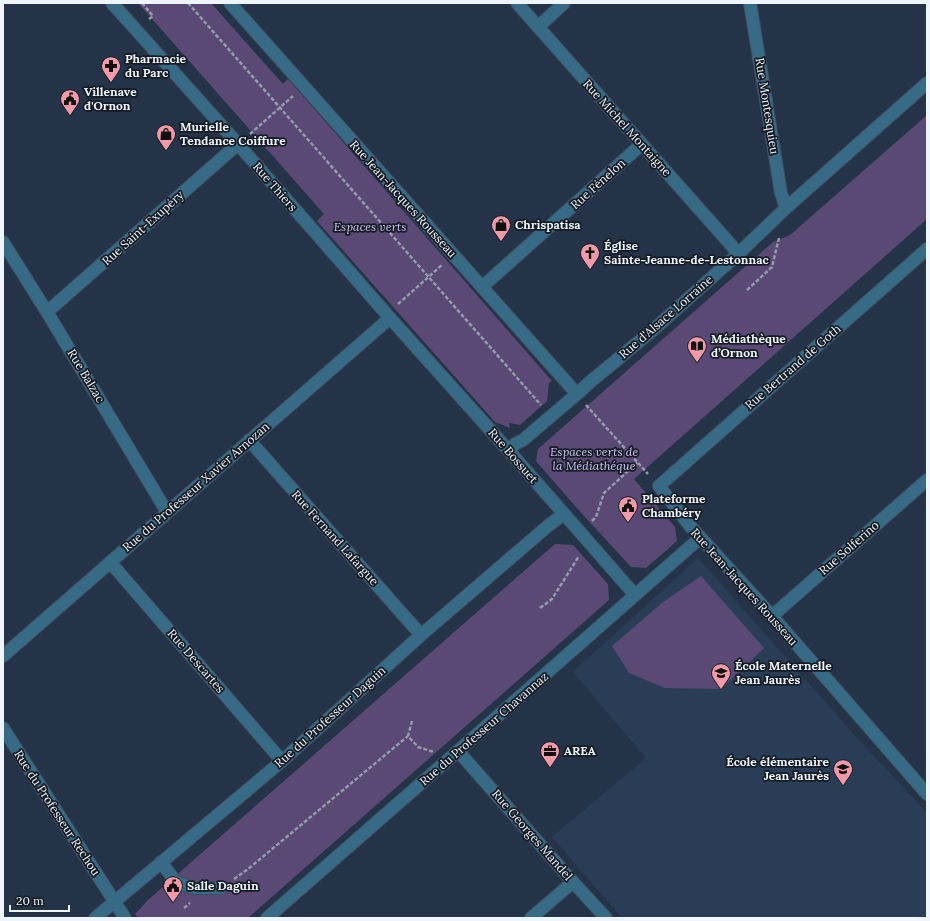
<svg xmlns="http://www.w3.org/2000/svg" width="930" height="921" viewBox="0 0 930 921" font-family="Lora,serif">
<style>
.built{fill:#293d57}
.green{fill:#5a4875}
.lines{fill:none;stroke-linecap:round;stroke-linejoin:round}
.minor-casing{stroke:#404e61;stroke-width:14}
.path{stroke:#929caa;stroke-width:2.5;stroke-dasharray:4 2;stroke-linecap:butt}
.minor{stroke:#376b85;stroke-width:12}
.labels{text-anchor:middle;stroke-width:3.5;stroke-linejoin:round;paint-order:stroke}
.poi-label{font-size:12px;font-weight:bold;fill:#eff5fd;stroke:#141b24;text-anchor:start}
.street-label{font-size:12px;fill:#eff5fd;stroke:#141b24}
.park-label{font-size:12px;font-style:italic;fill:#d5c2f6;stroke:#141b24}
</style>
<rect width="100%" height="100%" fill="#243348"/>
<path class="built" d="M698,558L849,729L927,813V918H622L552,837L646,758L573,672Z"/>
<path class="green" d="M138,3H211L283,84L288,79L552,381L549,383L547,401L520,425L509,423L510,428L495,422L317,221L324,214Z
M927,115V219L634,479L675,527L677,541L646,568L631,567L575,506L536,461L538,449L773,242L790,235Z
M555,544L573,545L608,584L609,600L248,918H138L135,914L148,900Z
M701,576L764,648L721,689L665,688L629,673L612,646L663,602Z"/>
<g class="lines">
<g class="minor-casing">
<path id="minor" d="M112,3L238,144L390,318L509,451L635,595
M230,3L577,394
M517,3L732,246L738,254
M750,3L781,193L786,208
M538,27L564,3
M3,242L47,312L167,512
M927,249L659,486L690,526L772,616L927,794
M482,287L642,144
M47,312L238,144
M249,440L421,635
M509,451L515,444L523,440L577,394L590,382L653,330L738,254L786,208L927,83
M110,562L282,761
M772,616L927,480
M3,656L390,318
M3,728L125,918
M458,751L573,882L606,918
M161,862L176,882L194,888H221
M95,918L282,761L421,635L549,525L564,514
M267,918L458,751L700,538
M531,918L573,882"/>
</g>
<path class="path" d="M142,3L153,16L148,20
M188,3L541,405
M250,134L293,96
M747,290L772,267L779,238
M398,304L442,265
M586,405L648,474
M592,521L596,517L604,493L638,462
M540,608L552,599L579,556
M412,721L408,736L418,747L434,752
M234,879L248,869L408,736
M184,908L190,903"/>
<use href="#minor" class="minor"/>
</g>
<defs>
<g id="pharmacy-pin" transform="scale(1)"><path d="M0 17L-7.5 6A9.5 9.5 0 1 1 7.5 6Z" fill="#f39aa8" stroke="#141b24"/><path d="M-2-6h4v4h4v4h-4v4h-4v-4h-4v-4h4Z" fill="#111"/></g>
<g id="civic-pin" transform="scale(1)"><path d="M0 17L-7.5 6A9.5 9.5 0 1 1 7.5 6Z" fill="#f39aa8" stroke="#141b24"/><path d="M-.6-6.5H3V-4.5H.6V-3L4-1V1h2V6H-6V1h2V-1L-.6-3ZM-1.2 2.5V6h2.4V2.5Z" fill="#111"/></g>
<g id="shop-pin" transform="scale(1)"><path d="M0 17L-7.5 6A9.5 9.5 0 1 1 7.5 6Z" fill="#f39aa8" stroke="#141b24"/><path d="M-5-2.5h2.3a2.7 3.5 0 0 1 5.4 0H5L5.5 6h-11ZM-1.5-2.5h3a1.5 2.3 0 0 0-3 0Z" fill="#111"/></g>
<g id="church-pin" transform="scale(1)"><path d="M0 17L-7.5 6A9.5 9.5 0 1 1 7.5 6Z" fill="#f39aa8" stroke="#141b24"/><path d="M-1.2-6h2.4v3.5h3.3v2.4h-3.3V6h-2.4V-.1h-3.3v-2.4h3.3Z" fill="#111"/></g>
<g id="library-pin" transform="scale(1)"><path d="M0 17L-7.5 6A9.5 9.5 0 1 1 7.5 6Z" fill="#f39aa8" stroke="#141b24"/><path d="M-6-4Q-3-5.5-.7-3.5V5Q-3 3-6 4ZM6-4Q3-5.5 .7-3.5V5Q3 3 6 4Z" fill="#111"/></g>
<g id="school-pin" transform="scale(1)"><path d="M0 17L-7.5 6A9.5 9.5 0 1 1 7.5 6Z" fill="#f39aa8" stroke="#141b24"/><path d="M0-5L7-2L0 1L-7-2ZM-4 1L0 2.5L4 1V4Q0 6-4 4Z" fill="#111"/></g>
<g id="office-pin" transform="scale(1)"><path d="M0 17L-7.5 6A9.5 9.5 0 1 1 7.5 6Z" fill="#f39aa8" stroke="#141b24"/><path d="M-6-3h4V-5.5h4V-3h4V5H-6ZM-1-4.5V-3h2v-1.5ZM-6 0V1H6V0Z" fill="#111"/></g>
</defs>
<g fill-rule="evenodd">
<use href="#pharmacy-pin" x="111" y="66"/>
<use href="#civic-pin" x="70" y="99"/>
<use href="#shop-pin" x="166" y="134"/>
<use href="#shop-pin" x="501" y="225"/>
<use href="#church-pin" x="590" y="253"/>
<use href="#library-pin" x="697" y="346"/>
<use href="#civic-pin" x="628" y="506"/>
<use href="#school-pin" x="721" y="673"/>
<use href="#office-pin" x="550" y="751"/>
<use href="#school-pin" x="843" y="769"/>
<use href="#civic-pin" x="173" y="886"/>
</g>
<g class="labels">
<g class="poi-label">
<text x="125" y="63">Pharmacie<tspan x="125" dy="14">du Parc</tspan></text>
<text x="84" y="96">Villenave<tspan x="84" dy="14">d'Ornon</tspan></text>
<text x="180" y="131">Murielle<tspan x="180" dy="14">Tendance Coiffure</tspan></text>
<text x="515" y="229">Chrispatisa</text>
<text x="604" y="250">Église<tspan x="604" dy="14">Sainte-Jeanne-de-Lestonnac</tspan></text>
<text x="711" y="343">Médiathèque<tspan x="711" dy="14">d’Ornon</tspan></text>
<text x="642" y="503">Plateforme<tspan x="642" dy="14">Chambéry</tspan></text>
<text x="735" y="670">École Maternelle<tspan x="735" dy="14">Jean Jaurès</tspan></text>
<text x="564" y="755">AREA</text>
<text x="829" y="766" text-anchor="end">École élémentaire<tspan x="829" dy="14">Jean Jaurès</tspan></text>
<text x="187" y="890">Salle Daguin</text>
</g>
<g class="street-label">
<text transform="translate(767 106) rotate(81)" y="4">Rue Montesquieu</text>
<text transform="translate(627 128) rotate(48)" y="4">Rue Michel Montaigne</text>
<text transform="translate(598 184) rotate(-42)" y="4">Rue Fénelon</text>
<text transform="translate(275 187) rotate(49)" y="4">Rue Thiers</text>
<text transform="translate(403 199) rotate(48)" y="4">Rue Jean-Jacques Rousseau</text>
<text transform="translate(143 228) rotate(-42)" y="4">Rue Saint-Exupéry</text>
<text transform="translate(666 317) rotate(-41)" y="4">Rue d'Alsace Lorraine</text>
<text transform="translate(793 367) rotate(-41)" y="4">Rue Bertrand de Goth</text>
<text transform="translate(86 376) rotate(59)" y="4">Rue Balzac</text>
<text transform="translate(513 456) rotate(49)" y="4">Rue Bossuet</text>
<text transform="translate(196 487) rotate(-41)" y="4">Rue du Professeur Xavier Arnozan</text>
<text transform="translate(335 538) rotate(48)" y="4">Rue Fernand Lafargue</text>
<text transform="translate(849 548) rotate(-41)" y="4">Rue Solferino</text>
<text transform="translate(744 587) rotate(48)" y="4">Rue Jean-Jacques Rousseau</text>
<text transform="translate(196 661) rotate(49)" y="4">Rue Descartes</text>
<text transform="translate(330 717) rotate(-42)" y="4">Rue du Professeur Daguin</text>
<text transform="translate(484 729) rotate(-41)" y="4">Rue du Professeur Chavannaz</text>
<text transform="translate(57 813) rotate(57)" y="4">Rue du Professeur Rechou</text>
<text transform="translate(532 835) rotate(49)" y="4">Rue Georges Mandel</text>
</g>
<g class="park-label">
<text x="370" y="231">Espaces verts</text>
<text x="594" y="456">Espaces verts de<tspan x="594" dy="14">la Médiathéque</tspan></text>
</g>
</g>
<rect width="930" height="921" fill="none" stroke="#eff5fd" stroke-width="8"/>
<path d="M10 905v6h59v-6" fill="none" stroke="#eff5fd" stroke-width="2"/>
<text x="16" y="905" font-size="12" fill="#eff5fd" stroke="#141b24" stroke-width="3" paint-order="stroke">20 m</text>
</svg>
